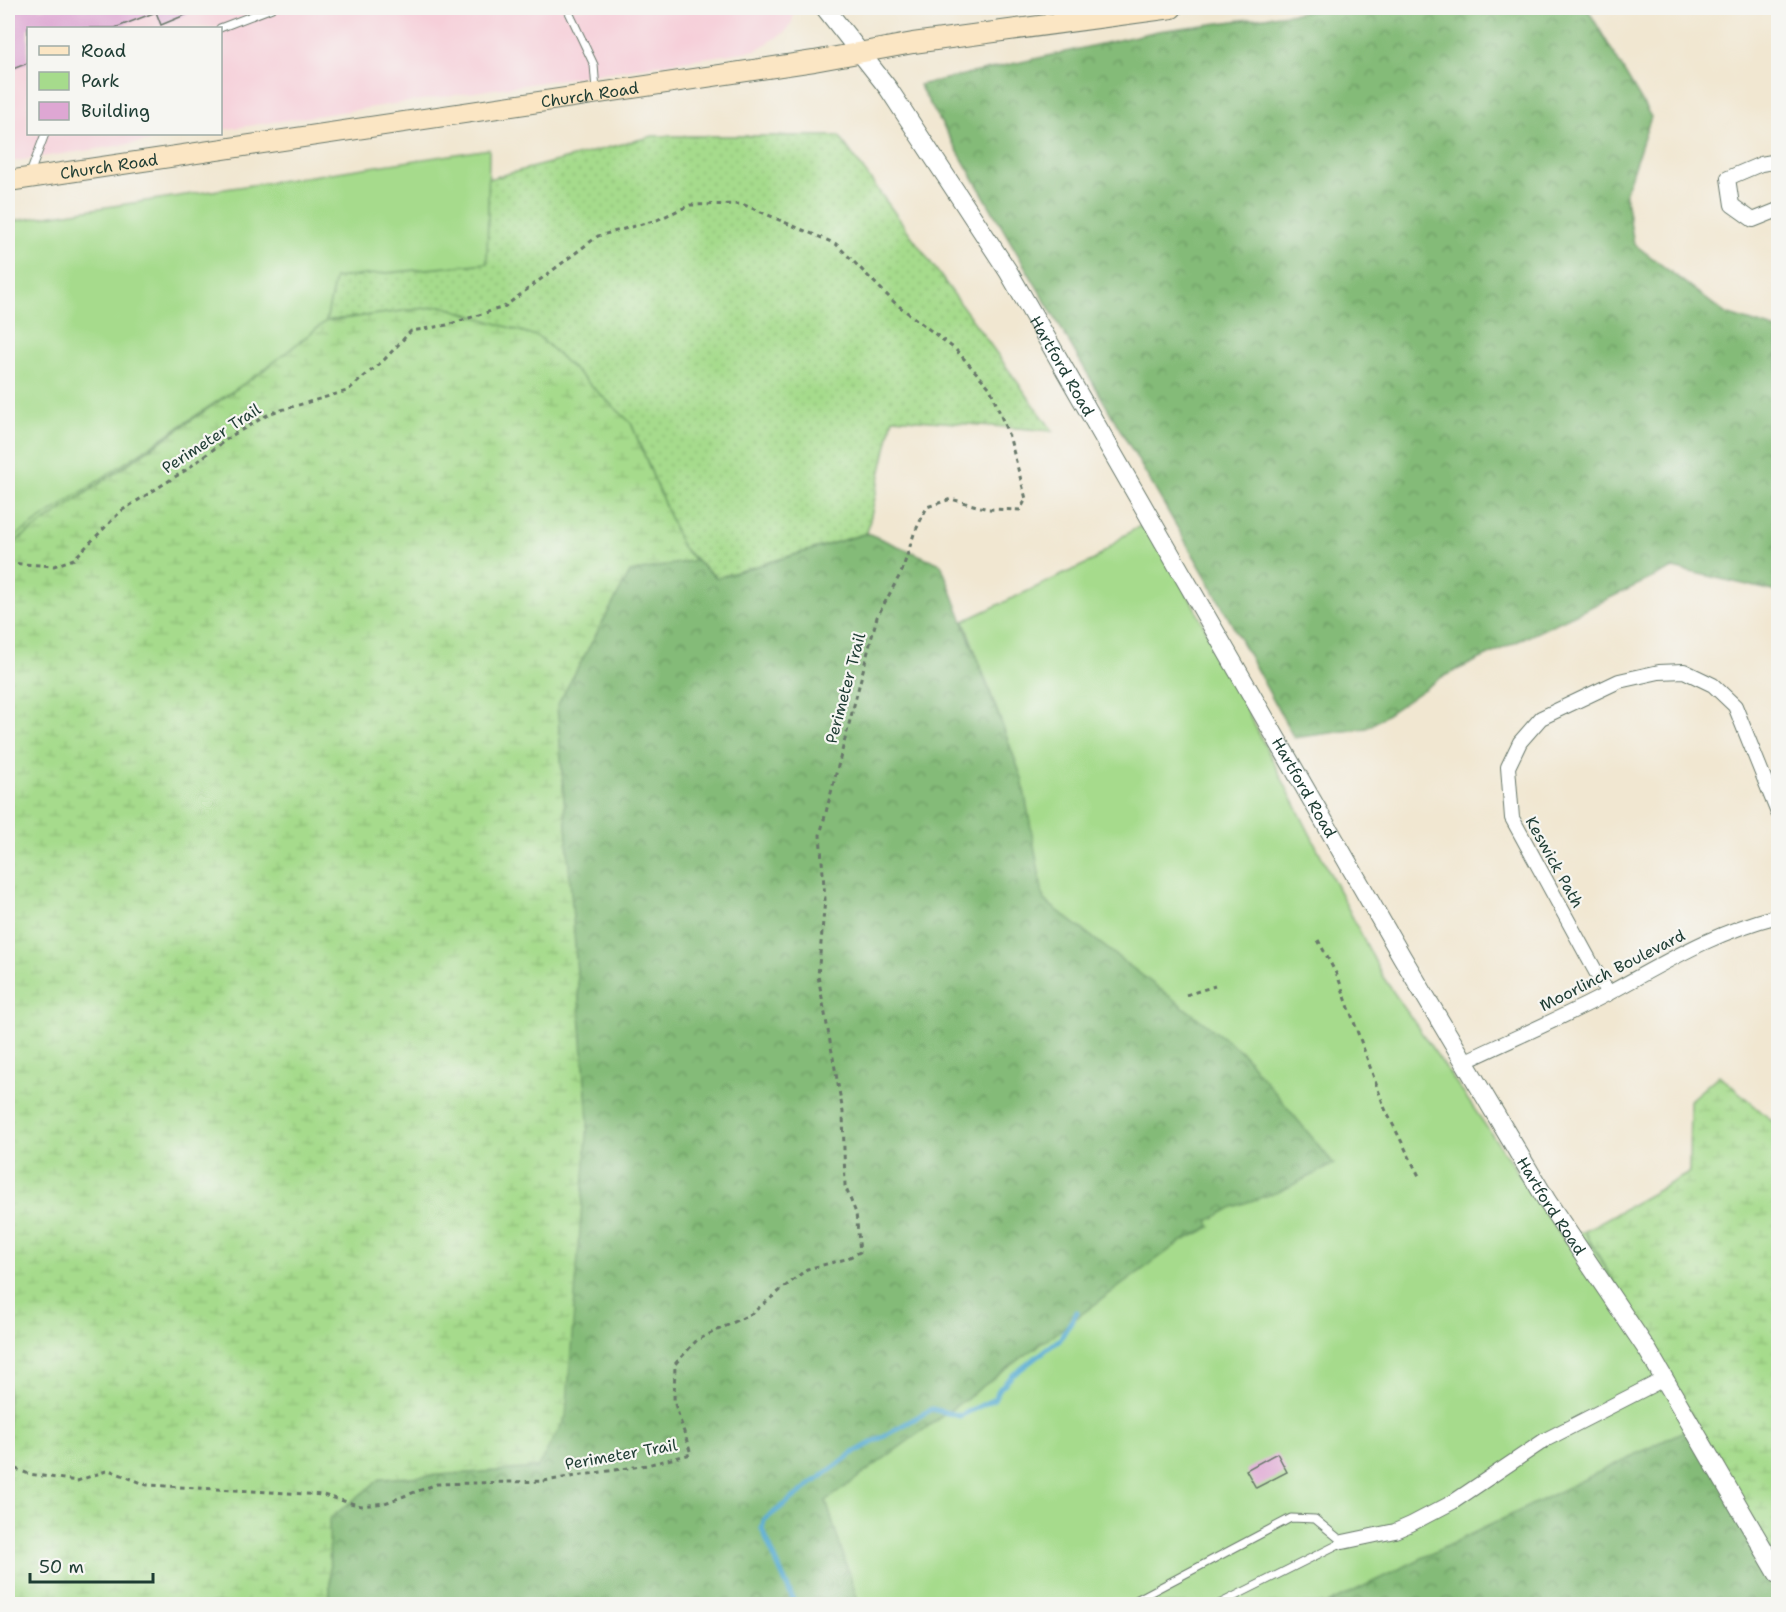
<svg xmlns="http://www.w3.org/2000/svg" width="1786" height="1612" viewBox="0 0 1786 1612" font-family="'Shantell Sans',sans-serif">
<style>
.built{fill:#f6cfd9}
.grass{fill:url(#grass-dots);stroke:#628c60;stroke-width:1.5}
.forest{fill:url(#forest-crowns);stroke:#527c56;stroke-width:1.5}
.wetland{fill:url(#wetland-marsh);stroke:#628c60;stroke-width:1.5}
.park{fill:#a6db8c;stroke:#628c60;stroke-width:1.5}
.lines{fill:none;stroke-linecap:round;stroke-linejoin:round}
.stream{stroke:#57acd3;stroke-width:5}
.building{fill:#dea7d3}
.service-casing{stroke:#68786b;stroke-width:9}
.minor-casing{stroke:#68786b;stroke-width:16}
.tertiary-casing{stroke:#68786b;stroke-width:20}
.secondary-casing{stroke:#68786b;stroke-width:22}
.path{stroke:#68786b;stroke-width:3;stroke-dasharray:4.5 4.5;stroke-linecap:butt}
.service{stroke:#fff;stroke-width:7}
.minor{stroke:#fff;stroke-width:14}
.tertiary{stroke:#fff;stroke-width:18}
.secondary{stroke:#fbe6c4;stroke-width:20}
.labels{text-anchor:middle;stroke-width:4.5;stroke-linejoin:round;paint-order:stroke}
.street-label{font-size:16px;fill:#1f3d34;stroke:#f6f6f2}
</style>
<defs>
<pattern id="grass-dots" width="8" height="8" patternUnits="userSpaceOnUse" patternTransform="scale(1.5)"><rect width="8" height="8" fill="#a6db8c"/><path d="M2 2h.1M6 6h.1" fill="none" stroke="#8ebd79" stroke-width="1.8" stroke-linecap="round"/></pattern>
<pattern id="forest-crowns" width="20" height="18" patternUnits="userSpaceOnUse" patternTransform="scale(1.5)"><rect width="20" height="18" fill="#84bb78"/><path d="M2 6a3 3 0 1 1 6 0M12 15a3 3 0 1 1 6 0" fill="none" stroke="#6b9963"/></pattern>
<pattern id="wetland-marsh" width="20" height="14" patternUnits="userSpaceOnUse" patternTransform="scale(1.5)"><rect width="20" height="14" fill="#a6db8c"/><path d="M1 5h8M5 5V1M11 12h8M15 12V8" fill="none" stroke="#8ebd79"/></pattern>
</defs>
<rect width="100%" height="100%" fill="#f6f6f2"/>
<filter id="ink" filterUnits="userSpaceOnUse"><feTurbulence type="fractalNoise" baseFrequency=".0167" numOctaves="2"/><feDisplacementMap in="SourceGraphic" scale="12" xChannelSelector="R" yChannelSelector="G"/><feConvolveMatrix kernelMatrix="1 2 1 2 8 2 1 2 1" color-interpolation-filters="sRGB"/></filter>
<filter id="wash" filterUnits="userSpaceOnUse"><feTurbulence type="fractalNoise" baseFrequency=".008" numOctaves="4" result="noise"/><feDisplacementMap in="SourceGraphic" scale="24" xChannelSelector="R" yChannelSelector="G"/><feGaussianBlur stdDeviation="1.35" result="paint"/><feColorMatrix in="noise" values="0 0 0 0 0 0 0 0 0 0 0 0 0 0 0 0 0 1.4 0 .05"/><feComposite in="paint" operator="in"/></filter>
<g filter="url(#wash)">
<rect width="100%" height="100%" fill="#f1e7d1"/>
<path class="built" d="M8,8H793L794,13L791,25L784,33L756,50L221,130L220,28H28V134H199L8,162Z"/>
<path class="grass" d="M653,136H839L1053,431L893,418L867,533L717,578L682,547L631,423L442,306L326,321L334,278L487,263L488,179Z
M235,389L8,547V541Z"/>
<path class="forest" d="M1334,8H1587L1651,117L1625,193L1634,244L1726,314L1778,330V592L1673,568L1442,677L1367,728L1294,738L1205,575L919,85L1158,31Z
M867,533L941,564L1022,778L1044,900L1241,1051L1334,1164L1179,1243L826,1501L859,1604H330L329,1519L380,1479L537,1468L588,1122L557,706L630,572L695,560L717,578Z
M1696,1425L1778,1564V1604H1327Z"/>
<path class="wetland" d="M442,306L539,337L631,423L682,547L695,560L630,572L557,706L588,1122L566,1417L537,1468L380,1479L329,1519L330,1604H8V547L261,372L326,321Z
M1719,1075L1778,1126V1564L1584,1231L1689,1173L1690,1100Z"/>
<path class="park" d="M489,149L487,263L335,278L326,321L261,372L8,541V222Z
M1150,520L1383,977L1566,1242L1584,1231L1696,1425L1327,1604H859L826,1501L1179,1243L1211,1227L1208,1221L1233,1207L1281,1191L1334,1164L1241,1051L1044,900L1022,778L964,621L1094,560L1123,536Z"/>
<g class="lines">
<path class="stream" d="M795,1604L762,1529L764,1520L850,1455L932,1409L960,1416L994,1399L1000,1388L1013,1375L1060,1339L1077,1312"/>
</g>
<g id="blocks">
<path class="building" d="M8,8H202L161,25L156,12L115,28H28V63L8,71Z
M1277,1453L1287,1472L1256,1488L1246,1470Z"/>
</g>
</g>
<g filter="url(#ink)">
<use href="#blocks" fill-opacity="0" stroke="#68786b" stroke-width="1.5"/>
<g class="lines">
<g class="service-casing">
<path id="service" d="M567,8L594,65L596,90
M220,28L272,8
M29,176L45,134
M1138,1604L1136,1600L1291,1518L1315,1519L1343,1542L1219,1604"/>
</g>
<g class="minor-casing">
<path id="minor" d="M1778,161L1761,164L1728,178L1732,205L1753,220L1778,210
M1608,994L1512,818L1508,767L1520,742L1541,718L1619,681L1659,672L1684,671L1713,685L1735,706L1778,813
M1464,1062C1512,1039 1562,1018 1609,993C1668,961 1712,933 1778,916
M1343,1542L1395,1531L1411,1524L1453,1502L1545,1440L1664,1379"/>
</g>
<g class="tertiary-casing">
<g id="tertiary">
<path id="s1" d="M825,8L888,88L1008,271L1402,957L1547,1201L1648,1351L1778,1574"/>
</g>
</g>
<g class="secondary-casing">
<g id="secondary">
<path id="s2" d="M8,181L814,61L913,43L1172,8"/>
</g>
</g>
<path class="path" d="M8,563L54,566L74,559L121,511L186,470L231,436L271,413L347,391L384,360L411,331L447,325L504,307L598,236L657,220L690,205L742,204L836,244L895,303L956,350L990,388L1010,439L1026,499L1020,510L988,509L951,499L927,507L914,534L902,571L877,617L820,835L825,899L818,976L843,1112L845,1186L856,1213L860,1252L846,1259L807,1269L751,1314L697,1340L675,1364L674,1401L691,1454L647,1465L544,1481L437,1484L385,1503L361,1506L323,1495L147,1485L109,1470L77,1481L29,1474L8,1466
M1318,940L1338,977L1385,1109L1419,1176
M1186,995L1215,986"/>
<use href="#service" class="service"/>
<use href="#minor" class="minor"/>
<use href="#tertiary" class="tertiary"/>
<use href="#secondary" class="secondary"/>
</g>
</g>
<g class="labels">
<g class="street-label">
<text dy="6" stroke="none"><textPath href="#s2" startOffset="588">Church Road</textPath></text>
<text dy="6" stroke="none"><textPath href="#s2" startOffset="102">Church Road</textPath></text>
<text dy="6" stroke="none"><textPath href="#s1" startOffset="430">Hartford Road</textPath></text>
<text transform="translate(211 438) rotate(-33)" y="6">Perimeter Trail</text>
<text transform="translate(845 688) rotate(-75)" y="6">Perimeter Trail</text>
<text dy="6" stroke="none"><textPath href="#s1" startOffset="916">Hartford Road</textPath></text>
<text transform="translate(1555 862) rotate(61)" y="6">Keswick Path</text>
<text transform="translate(1612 970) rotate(-27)" y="6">Moorlinch Boulevard</text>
<text dy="6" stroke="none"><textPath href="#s1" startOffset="1402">Hartford Road</textPath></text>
<text transform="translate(621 1454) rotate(-10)" y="6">Perimeter Trail</text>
</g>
</g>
<rect width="1786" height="1612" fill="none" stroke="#f6f6f2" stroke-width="30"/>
<rect x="27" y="27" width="195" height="108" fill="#f6f6f2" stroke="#a0aca6" stroke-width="1.5"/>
<rect x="39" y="46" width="30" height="9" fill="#fbe6c4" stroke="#a0aca6" stroke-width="1.5"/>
<text x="81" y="57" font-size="18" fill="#1f3d34">Road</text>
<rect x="39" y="72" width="30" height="18" fill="#a6db8c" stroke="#a0aca6" stroke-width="1.5"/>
<text x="81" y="87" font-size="18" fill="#1f3d34">Park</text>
<rect x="39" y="102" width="30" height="18" fill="#dea7d3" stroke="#a0aca6" stroke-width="1.5"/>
<text x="81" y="117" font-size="18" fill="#1f3d34">Building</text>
<path d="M30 1573v9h123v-9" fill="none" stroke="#1f3d34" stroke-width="3"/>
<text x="39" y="1573" font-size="18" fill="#1f3d34" stroke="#f6f6f2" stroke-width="4.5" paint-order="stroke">50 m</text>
</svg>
